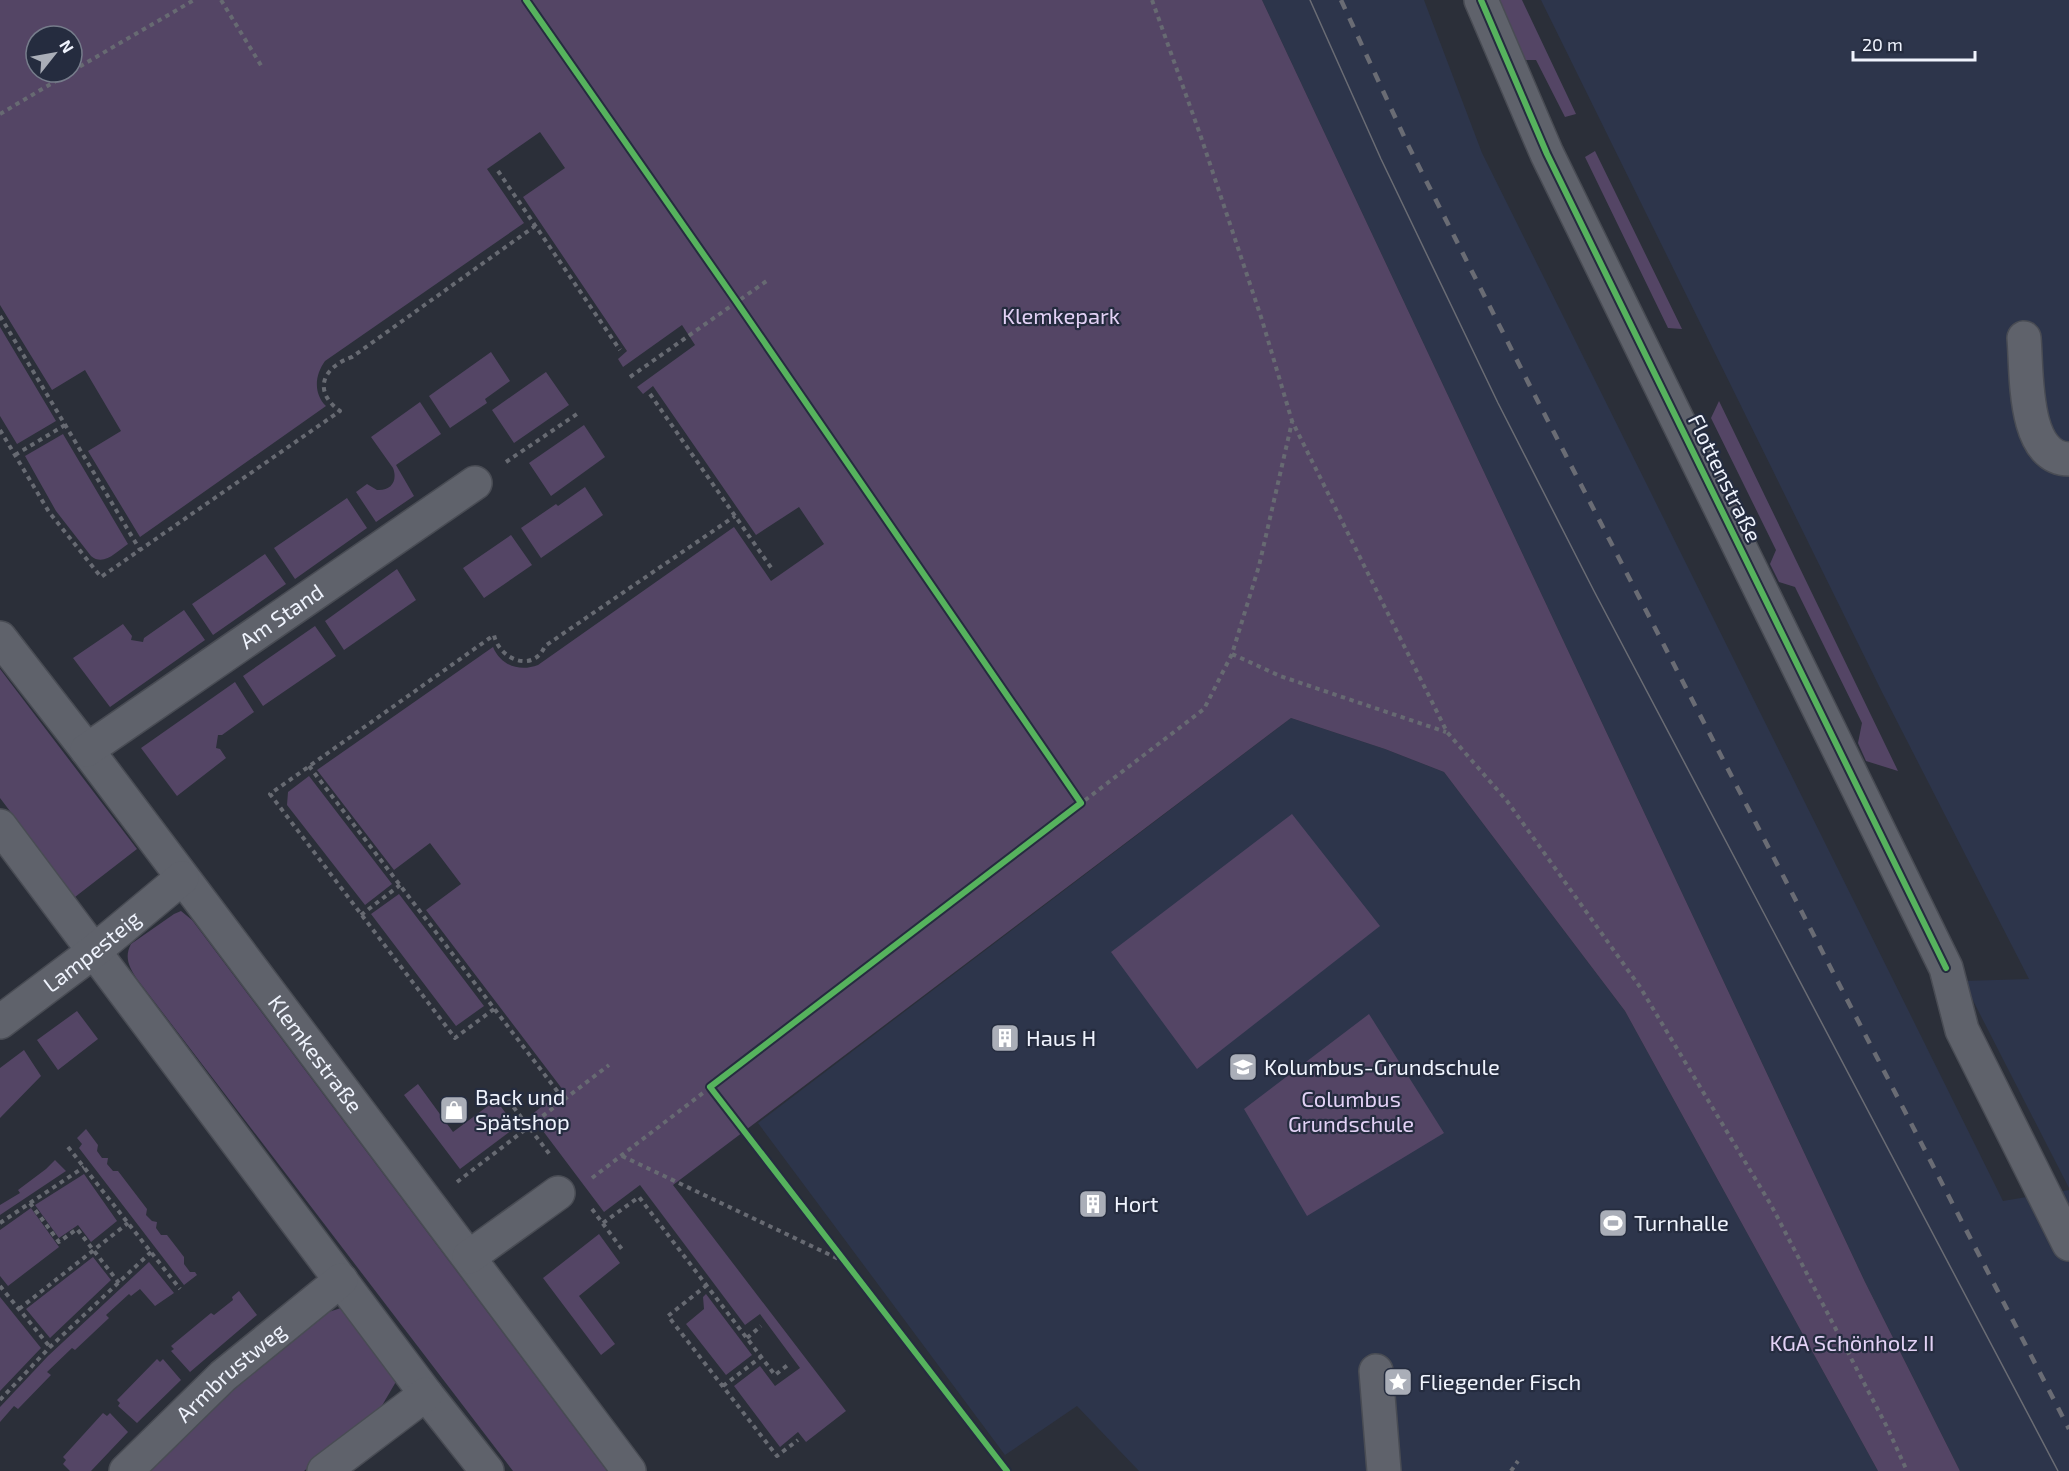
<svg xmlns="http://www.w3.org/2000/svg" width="2069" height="1471" viewBox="0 0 2069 1471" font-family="'Exo 2',sans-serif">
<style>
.built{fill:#2d354b}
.green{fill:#544565;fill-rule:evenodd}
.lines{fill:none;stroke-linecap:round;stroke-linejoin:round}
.minor-casing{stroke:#494c54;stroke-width:36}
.path{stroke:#676a72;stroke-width:4;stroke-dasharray:4.5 4.5;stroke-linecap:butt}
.minor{stroke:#5f626b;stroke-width:33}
.tram{stroke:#6a6c74;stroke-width:1.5}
.rail{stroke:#6a6c74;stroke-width:4.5;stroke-dasharray:10 10;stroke-linecap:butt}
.cycleway-casing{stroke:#252c3f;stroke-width:10}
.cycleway{stroke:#56b35d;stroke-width:6}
.labels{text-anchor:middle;stroke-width:4.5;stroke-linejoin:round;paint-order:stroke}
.park-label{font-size:22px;fill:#e2d1f5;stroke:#252c3f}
.street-label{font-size:22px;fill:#eff3fd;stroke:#252c3f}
.poi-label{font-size:22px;fill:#eff3fd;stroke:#252c3f;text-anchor:start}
</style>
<rect width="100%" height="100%" fill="#2b2f39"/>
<path class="built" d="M1262,0H1424L1482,153L2003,1201L2069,1190V1471H1960L1865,1282Z
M1541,0H2069V1188L1963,981L2029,979L1881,690Z
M1291,718L1385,749L1444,772L1625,1011L1878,1471H1139L1077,1406L1005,1455L758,1123Z"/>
<path class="green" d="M0,0H1262L1865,1282L1960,1471H1878L1625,1011L1444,772L1385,749L1291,718L673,1185L846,1411L806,1442L798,1432L780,1447L734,1386L760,1366L775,1386L800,1368L760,1314L745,1325L640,1185L604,1212L531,1115L563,1090L426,910L461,884L430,843L394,870L317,770L493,647C501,666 520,672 538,665L734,527L771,581L824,544L799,507L756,535L653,386L643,394L637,387L695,345L682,325L623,367L618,359L627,351L523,197L565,168L540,132L487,169L524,223L325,361C315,375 313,393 326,406L140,537L88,451L121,431L85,370L52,390L0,305ZM36,36H72V72H36Z
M1498,0H1522L1576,114L1565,117L1536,60H1523Z
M1595,151L1682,329L1668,328L1585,157Z
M0,327L56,421L17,444L0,416Z
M491,352L510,381L485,399L487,403L450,428L429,396Z
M546,372L569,405L514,443L492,410Z
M1719,401L1898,771L1866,761L1858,743L1862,723L1795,587L1779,582L1770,564L1776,550L1711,418Z
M420,402L441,434L396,465L414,496L376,522L356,492L367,484L377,490C391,491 398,481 393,468L371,437Z
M584,425L605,457L551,496L529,463Z
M63,434L128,544C117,551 104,567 91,556L56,511L25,456Z
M585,487L603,515L541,558L521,528L556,504L558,506Z
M347,498L367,528L295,579L274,548Z
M511,535L532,565L484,598L463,568Z
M265,554L286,584L213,635L192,604Z
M397,569L416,600L344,650L325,621Z
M184,610L205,640L110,707L73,658L123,624L132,636L131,640L143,642L144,638Z
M315,626L336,656L263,706L243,676Z
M0,669L137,849L75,897L0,798Z
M235,682L254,712L222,735H218L216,748L220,749L226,758L177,796L141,748Z
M309,776L392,884L365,905L287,805L288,792Z
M1292,814L1380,926L1197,1069L1111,952Z
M399,894L484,1006L456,1026L371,914Z
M181,911L192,920L607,1471H513L137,979C129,967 124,957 131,944L174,914Z
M77,1011L98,1039L58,1070L37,1040Z
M1369,1014L1444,1133L1307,1216L1244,1109Z
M24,1050L41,1076L0,1118V1068Z
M418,1084L453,1132L496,1100L516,1127L460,1169L404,1095Z
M86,1129L98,1145L97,1151L102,1158H108L107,1164L113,1171H118L147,1209L146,1215L152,1221L157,1222L156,1228L161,1235H167L184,1257V1264L190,1272H195L197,1275L184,1285L79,1148L82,1144L77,1138Z
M55,1160L66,1171L0,1215V1205L20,1193L18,1190L46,1169Z
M84,1174L117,1221L91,1242L78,1225L59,1238L35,1205Z
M31,1208L59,1247L8,1286L0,1276V1230Z
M599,1234L620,1263L579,1296L615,1344L601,1355L543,1278Z
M93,1257L111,1280L50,1338L26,1309Z
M149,1262L174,1293L155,1306L140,1289L131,1296L129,1294L106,1315L109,1318L75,1350L72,1348L47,1372L51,1375L18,1409L14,1406L0,1422V1407L48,1356Z
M239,1291L257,1315L190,1372L171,1351L174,1349L171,1346L211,1313L214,1315L233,1300L232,1297Z
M706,1294L752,1355L726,1375L686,1324L704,1309L703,1297Z
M0,1297L41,1348L0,1391Z
M341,1308L397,1380L380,1409L304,1471H147L229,1385L310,1318Z
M157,1359L160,1362L163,1359L181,1380L137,1423L118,1406L120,1403L117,1400Z
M103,1413L107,1416L110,1413L128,1432L91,1471H70L63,1464L66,1460L63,1457Z"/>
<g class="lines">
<g class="minor-casing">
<g id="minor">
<path d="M1481,0L1547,154L1946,968L1962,1030L2069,1244"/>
<path d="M2024,338C2027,370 2022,459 2069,459"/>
<path id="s1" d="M0,638L87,750L629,1471"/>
<path id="s2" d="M87,750L475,483"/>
<path d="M0,826L426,1394L487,1471"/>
<path id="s3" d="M0,1022L93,952L182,878"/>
<path d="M469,1257L558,1193"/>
<path d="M1376,1371L1384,1471"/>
<path id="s4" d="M126,1471L223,1376L341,1280"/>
<path d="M324,1471L426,1394"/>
</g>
</g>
<path class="path" d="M221,0L262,67
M526,0L736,301L1081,803
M1152,0L1201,137L1262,320L1292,421L1447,732L1507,801L1640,987L1771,1205L1887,1427L1907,1471
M72,71L194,0
M0,114L71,72
M498,171L620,350
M0,316L140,550
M630,377L768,280
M650,394L772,569
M0,430L49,512L101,577L340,411C312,391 323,367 352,357L535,226
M15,455L65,425
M506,462L577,414
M1232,654L1280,676L1446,732
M309,766L564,1100
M361,915L400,885
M494,1009L455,1038L270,794L494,635C499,659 533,674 545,646L735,516
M710,1087L1007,1471
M508,1100L551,1156
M68,1147L180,1289
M622,1156L843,1261
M592,1178L1204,709L1232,654L1259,566L1292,422
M457,1182L609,1065
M30,1203L59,1242L77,1229L119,1283
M592,1209L624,1252
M0,1223L84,1167
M603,1223L639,1197L775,1375L789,1364
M707,1285L668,1316L777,1456L798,1440
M0,1286L50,1347
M19,1309L128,1223
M747,1338L761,1326
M723,1386L761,1357
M0,1400L50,1347L151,1252
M1511,1471L1518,1461"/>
<use href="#minor" class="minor"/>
<path class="tram" d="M1310,0L1381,159L1498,403L1594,591L2058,1471"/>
<path class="rail" d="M1341,0L1408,145L1531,388L2069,1429"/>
<g class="cycleway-casing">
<path id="cycleway" d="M526,0L736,301L1081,803L710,1087L1007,1471
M1481,0L1547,154L1946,968"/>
</g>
<use href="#cycleway" class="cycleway"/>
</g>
<defs>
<g id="building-square" transform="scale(1.5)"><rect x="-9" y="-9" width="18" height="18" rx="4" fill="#aaaeb8" stroke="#252c3f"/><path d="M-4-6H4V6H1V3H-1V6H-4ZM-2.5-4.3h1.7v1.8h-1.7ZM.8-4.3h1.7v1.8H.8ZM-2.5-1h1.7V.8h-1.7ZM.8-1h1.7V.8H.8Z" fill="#fff"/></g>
<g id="school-square" transform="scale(1.5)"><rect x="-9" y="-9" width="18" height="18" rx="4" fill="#aaaeb8" stroke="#252c3f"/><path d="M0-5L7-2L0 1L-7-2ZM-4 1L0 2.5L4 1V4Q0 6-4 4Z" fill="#fff"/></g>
<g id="shop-square" transform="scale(1.5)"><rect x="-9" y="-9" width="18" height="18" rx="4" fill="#aaaeb8" stroke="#252c3f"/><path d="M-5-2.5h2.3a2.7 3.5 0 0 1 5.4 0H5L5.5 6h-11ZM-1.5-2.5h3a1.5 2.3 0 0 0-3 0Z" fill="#fff"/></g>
<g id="stadium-square" transform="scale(1.5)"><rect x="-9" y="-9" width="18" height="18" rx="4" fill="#aaaeb8" stroke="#252c3f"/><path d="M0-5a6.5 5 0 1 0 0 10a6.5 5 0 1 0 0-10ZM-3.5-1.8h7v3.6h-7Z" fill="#fff"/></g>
<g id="sight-square" transform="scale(1.5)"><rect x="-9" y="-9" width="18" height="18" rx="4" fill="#aaaeb8" stroke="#252c3f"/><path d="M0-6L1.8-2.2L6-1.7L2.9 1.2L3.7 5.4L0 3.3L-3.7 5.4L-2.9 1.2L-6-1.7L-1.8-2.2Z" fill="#fff"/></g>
</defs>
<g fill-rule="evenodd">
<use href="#building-square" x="1005" y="1038"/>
<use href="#school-square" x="1243" y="1067"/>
<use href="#shop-square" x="454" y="1110"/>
<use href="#building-square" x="1093" y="1204"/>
<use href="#stadium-square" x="1613" y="1223"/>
<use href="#sight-square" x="1398" y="1382"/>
</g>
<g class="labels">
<g class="park-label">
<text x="1061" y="324">Klemkepark</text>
<text x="1351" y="1107">Columbus<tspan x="1351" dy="25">Grundschule</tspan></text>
<text x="1852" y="1351">KGA Schönholz II</text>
</g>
<g class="street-label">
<text transform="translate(1725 478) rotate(64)" y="8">Flottenstraße</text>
<text dy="8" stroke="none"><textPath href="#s2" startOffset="236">Am Stand</textPath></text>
<text dy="8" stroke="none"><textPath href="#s3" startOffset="116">Lampesteig</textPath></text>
<text dy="8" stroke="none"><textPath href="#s1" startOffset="522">Klemkestraße</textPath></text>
<text dy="8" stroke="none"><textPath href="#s4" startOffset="144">Armbrustweg</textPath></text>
</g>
<g class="poi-label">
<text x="1026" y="1046">Haus H</text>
<text x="1264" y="1075">Kolumbus-Grundschule</text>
<text x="475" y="1105">Back und<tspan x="475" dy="25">Spätshop</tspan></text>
<text x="1114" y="1212">Hort</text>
<text x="1634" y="1231">Turnhalle</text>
<text x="1419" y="1390">Fliegender Fisch</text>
</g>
</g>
<g transform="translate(54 54) rotate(59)"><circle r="28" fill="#252c3f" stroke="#767c8b" stroke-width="1.5"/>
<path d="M0-4.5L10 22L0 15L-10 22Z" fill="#aaaeb8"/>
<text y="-9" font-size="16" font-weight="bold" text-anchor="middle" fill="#eff3fd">N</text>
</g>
<path d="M1853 51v9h122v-9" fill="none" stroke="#eff3fd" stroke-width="3"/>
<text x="1862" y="51" font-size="18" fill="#eff3fd" stroke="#252c3f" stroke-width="4.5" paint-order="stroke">20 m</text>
</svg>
